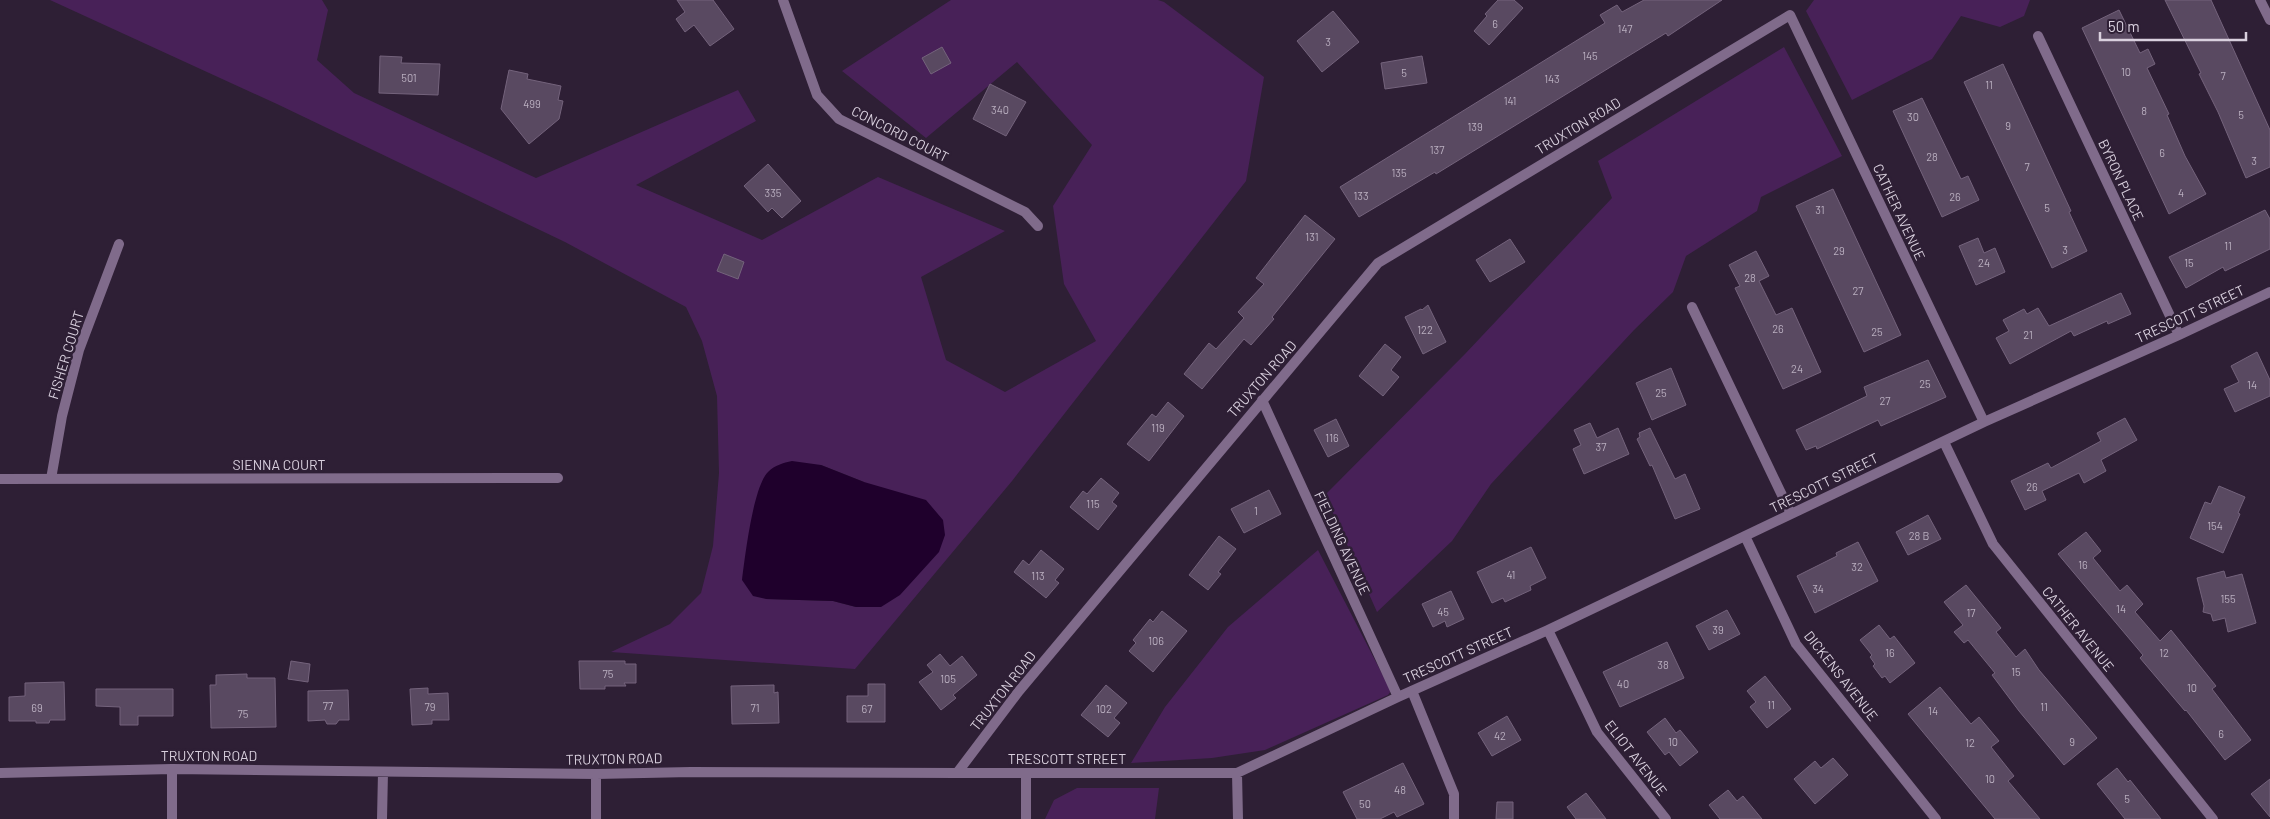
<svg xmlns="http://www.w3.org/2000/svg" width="2270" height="819" viewBox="0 0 2270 819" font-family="Barlow,sans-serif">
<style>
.green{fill:#482158;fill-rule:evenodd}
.water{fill:#1f002c}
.building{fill:#594961;stroke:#74637c}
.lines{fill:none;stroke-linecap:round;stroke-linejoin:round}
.street{stroke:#806b8b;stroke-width:10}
.labels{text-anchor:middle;stroke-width:5;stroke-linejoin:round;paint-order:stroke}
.number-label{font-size:11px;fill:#b9aebf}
.street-label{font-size:14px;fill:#d9d0de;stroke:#2e1f35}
</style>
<rect width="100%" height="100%" fill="#2e1f35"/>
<path class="green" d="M50,0H322L328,10L317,60L354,93L536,178L738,90L756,121L636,185L762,240L878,177L1005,231L921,277L946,360L1005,392L1096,341L1064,284L1053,206L1092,145L1017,62L926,138L842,71L951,0H1158L1164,2L1264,77L1246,181L1012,481L855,669L611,652L670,624L701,593L713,546L719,473L717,396L702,341L686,307L565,242L277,104ZM821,465L864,482L856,607L833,601L766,599Z
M1814,0H2030L2024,16L2000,27L1961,16L1932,59L1852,100L1806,11Z
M1784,47L1842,156L1761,197L1757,211L1686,256L1673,292L1634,330L1491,484L1452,541L1377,612L1325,495L1465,354L1612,198L1598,161Z
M1318,550L1391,691L1388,695L1265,750L1212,758L1131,763L1165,707L1228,627Z
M1077,788H1159L1155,819H1045L1054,800Z"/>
<path class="water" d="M792,461L821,465L864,482L926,500L943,520L945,535L939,552L900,595L881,607H856L833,601L766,599L753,596L742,580C745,557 753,487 768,472C775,465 783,463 792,461Z"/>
<path class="building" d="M677,0H713L734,29L710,46L694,25L685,32L676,19L685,12Z
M1498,0H1514L1523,8L1489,45L1474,31L1487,16L1485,14Z
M1644,0H1722L1668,36L1666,33L1436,174L1435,172L1359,217L1340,187L1605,23L1600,15L1617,5L1622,12Z
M2165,0H2211L2270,130V167L2246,178L2218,112L2199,74L2201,73Z
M2119,10L2140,53L2148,49L2155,64L2147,68L2169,114L2167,115L2185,156L2206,194L2169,214L2082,28Z
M1333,11L1359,42L1322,72L1297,41Z
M942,47L951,63L931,74L922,58Z
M380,56L402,57L401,63L440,64L438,95L379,93Z
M1422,56L1427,83L1385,89L1381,63Z
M2003,64L2071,211L2069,212L2087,251L2052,268L1964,82Z
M509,70L528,74L527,79L561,86L558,100L563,101L559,119L529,144L501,109Z
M990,84L1026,102L1006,136L973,119Z
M1922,98L1961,179L1968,176L1979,200L1942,217L1893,111Z
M768,164L801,201L782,218L772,208L768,212L744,186Z
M1833,189L1901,335L1864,352L1796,206Z
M2265,210L2270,219V249L2225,271L2223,267L2186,288L2169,257Z
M1305,215L1335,239L1272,317L1274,319L1251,345L1244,339L1202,389L1184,374L1209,343L1216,349L1244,318L1238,312L1264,284L1256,278Z
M1978,238L1984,253L1995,248L2005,272L1976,285L1959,246Z
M1510,239L1525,262L1490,282L1476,260Z
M1756,251L1769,276L1759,281L1776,315L1792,308L1821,372L1783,389L1735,288L1740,286L1729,265Z
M724,254L744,262L738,279L717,271Z
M2121,293L2131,314L2108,324L2107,321L2074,336L2071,331L2010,364L1996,338L2009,331L2003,320L2024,309L2027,314L2038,308L2049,326Z
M1428,305L1446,342L1423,354L1405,317L1421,309L1422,310Z
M1385,344L1401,357L1391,370L1399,377L1383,396L1359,376Z
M2257,352L2270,380V396L2235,412L2224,389L2239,382L2231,366Z
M1928,360L1946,397L1881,426L1878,420L1817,449L1816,446L1806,450L1796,430L1867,396L1864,387Z
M1671,368L1686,405L1652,420L1636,383Z
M1168,402L1184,416L1149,461L1127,444L1152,414L1156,417Z
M2125,418L2137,440L2101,460L2106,471L2084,483L2079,473L2042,491L2046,500L2025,510L2011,481L2048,463L2051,468L2101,441L2097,433Z
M1336,419L1349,446L1328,457L1314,430Z
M1590,423L1597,438L1618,428L1629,454L1584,474L1573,449L1581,445L1574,430Z
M1650,428L1675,479L1685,474L1700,509L1675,519L1652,465L1650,466L1637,439L1640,437L1639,433Z
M1101,478L1119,493L1112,502L1117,506L1098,530L1070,507L1083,491L1087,494Z
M2219,486L2245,497L2238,513L2240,514L2223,553L2190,538L2205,502L2211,504Z
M1269,490L1281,514L1244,533L1231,509Z
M1928,515L1941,539L1908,555L1896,532Z
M2086,532L2101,551L2093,558L2120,591L2127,585L2143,604L2135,612L2160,641L2171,630L2216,686L2212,689L2251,740L2225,760L2186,710L2185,711L2140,658L2143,655L2058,554Z
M1219,536L1236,549L1218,572L1221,574L1208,590L1189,575Z
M1858,542L1878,581L1815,613L1797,576L1837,556L1836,553Z
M1531,547L1546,578L1530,586L1531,590L1505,602L1503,598L1492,603L1477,572Z
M1041,550L1064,569L1055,580L1059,583L1046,598L1014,572L1023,560L1029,565Z
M2224,571L2226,578L2242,574L2256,623L2228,632L2225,618L2213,621L2211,614L2203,612L2204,606L2197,578Z
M1966,585L2001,628L1996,632L2016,657L2025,649L2039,670L2097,738L2064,765L2019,711L1992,675L1995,673L1968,640L1964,643L1954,632L1963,625L1944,602Z
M1451,591L1464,619L1447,627L1445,621L1433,627L1422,604Z
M1727,610L1740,634L1709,650L1696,626Z
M1162,611L1187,631L1153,672L1129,651L1136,643L1133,640L1150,619L1153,622Z
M1879,625L1890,639L1894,636L1915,663L1890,683L1885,676L1882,678L1873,666L1875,664L1870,657L1872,655L1860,640Z
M1667,642L1684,678L1620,707L1603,672Z
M940,654L950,666L962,656L977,675L953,695L956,698L941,710L919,682L933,672L927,665Z
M291,661L310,664L308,682L288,679Z
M579,661H625V664H636V683H624L626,686H605V689H580Z
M247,674V678H275L276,727L211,728L210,685H216V675Z
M1765,676L1791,709L1767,728L1750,707L1756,702L1747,691Z
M64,682L65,720H50L49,723H36V721H9V697L25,696V683Z
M868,684H885V722H847V696H868Z
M774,685V693L778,692L779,723L732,724L731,686Z
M1106,685L1127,703L1114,718L1120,723L1108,737L1081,715Z
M1940,687L1971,724L1979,717L1999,741L1991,747L2014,776L2008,781L2040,819H1995L1908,714Z
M428,688V694L448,693L449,720H432V724L412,725L410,689Z
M96,689H173V716H138V725H120V707L96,706Z
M348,690L349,720H339L336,724H327L325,720L308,721V691Z
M1507,716L1521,740L1492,756L1478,733Z
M1665,718L1676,733L1680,730L1698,752L1680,766L1669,752L1665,755L1647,732Z
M1833,758L1848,775L1815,804L1794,779L1815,761L1821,768Z
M1403,763L1424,804L1397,817L1394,812L1380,819H1357L1343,792Z
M2117,768L2128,782L2130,780L2161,819H2125L2097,784Z
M2270,779V817L2251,794Z
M1728,790L1737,801L1743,796L1762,819H1720L1709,805Z
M1586,793L1606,819H1576L1567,807Z
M1497,802H1513V819H1496Z"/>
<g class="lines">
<path class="street" d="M783,0L817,95L839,119L1025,212L1038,226
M2260,0L2270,20
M2038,36L2179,335
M1692,307L1791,514
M1262,400L1398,697
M1944,442L1993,544L2213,819
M0,479L558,478
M51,479L62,416L79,350L119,244
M1745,536L1796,644L1936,819
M1548,630L1597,732L1666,819
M1412,691L1454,794V819
M0,773L172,769L596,774L691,772L957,773L1019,691L1378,263L1790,15L1984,422
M957,773H1237L1398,697L1548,630L1984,422L2179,335L2270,292
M1237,773L1238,819
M172,819V769
M382,819L383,772
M596,819V774
M1026,819V773"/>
</g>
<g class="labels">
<g class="number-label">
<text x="1495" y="28">6</text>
<text x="1625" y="33">147</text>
<text x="1328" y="46">3</text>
<text x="1590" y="60">145</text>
<text x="2126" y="76">10</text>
<text x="1404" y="77">5</text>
<text x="2223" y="80">7</text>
<text x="409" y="82">501</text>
<text x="1552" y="83">143</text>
<text x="1989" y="89">11</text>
<text x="1510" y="105">141</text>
<text x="532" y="108">499</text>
<text x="1000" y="114">340</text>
<text x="2144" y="115">8</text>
<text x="2241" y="119">5</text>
<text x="1913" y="121">30</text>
<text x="2008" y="130">9</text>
<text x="1475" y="131">139</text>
<text x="1437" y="154">137</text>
<text x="2162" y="157">6</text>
<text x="1932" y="161">28</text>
<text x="2254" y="165">3</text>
<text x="2027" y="171">7</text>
<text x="1399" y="177">135</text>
<text x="773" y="197">335</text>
<text x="2181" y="197">4</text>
<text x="1361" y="200">133</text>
<text x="1955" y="201">26</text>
<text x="2047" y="212">5</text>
<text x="1820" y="214">31</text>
<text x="1312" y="241">131</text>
<text x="2228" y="250">11</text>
<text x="2065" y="254">3</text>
<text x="1839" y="255">29</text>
<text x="1984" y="267">24</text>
<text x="2189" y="267">15</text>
<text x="1750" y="282">28</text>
<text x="1858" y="295">27</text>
<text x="1778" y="333">26</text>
<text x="1425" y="334">122</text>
<text x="1877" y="336">25</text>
<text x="2028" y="339">21</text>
<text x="1797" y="373">24</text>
<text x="1925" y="388">25</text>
<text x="2252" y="389">14</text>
<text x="1661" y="397">25</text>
<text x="1885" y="405">27</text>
<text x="1158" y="432">119</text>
<text x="1332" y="442">116</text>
<text x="1601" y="451">37</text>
<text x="2032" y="491">26</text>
<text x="1093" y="508">115</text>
<text x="1256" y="515">1</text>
<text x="2215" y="530">154</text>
<text x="1919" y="540">28 B</text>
<text x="2083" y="569">16</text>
<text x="1857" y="571">32</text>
<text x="1511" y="579">41</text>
<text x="1038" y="580">113</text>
<text x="1818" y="593">34</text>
<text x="2228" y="603">155</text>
<text x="2121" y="613">14</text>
<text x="1443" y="616">45</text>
<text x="1971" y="617">17</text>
<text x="1718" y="634">39</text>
<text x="1156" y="645">106</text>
<text x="1890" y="657">16</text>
<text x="2164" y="657">12</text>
<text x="1663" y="669">38</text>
<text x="2016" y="676">15</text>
<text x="608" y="678">75</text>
<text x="948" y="683">105</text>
<text x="1623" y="688">40</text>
<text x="2192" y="692">10</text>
<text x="1771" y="709">11</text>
<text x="328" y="710">77</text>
<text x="430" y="711">79</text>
<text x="2044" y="711">11</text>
<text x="37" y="712">69</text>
<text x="755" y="712">71</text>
<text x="867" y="713">67</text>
<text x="1104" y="713">102</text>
<text x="1933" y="715">14</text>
<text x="243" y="718">75</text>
<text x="2221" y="738">6</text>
<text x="1500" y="740">42</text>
<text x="1673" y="746">10</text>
<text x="2072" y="746">9</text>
<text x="1970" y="747">12</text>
<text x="1990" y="783">10</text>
<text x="1400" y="794">48</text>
<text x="2127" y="803">5</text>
<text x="1365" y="808">50</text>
</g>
<g class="street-label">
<text transform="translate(1578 126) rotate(-31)" y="5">TRUXTON ROAD</text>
<text transform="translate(900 134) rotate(27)" y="5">CONCORD COURT</text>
<text transform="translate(2121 180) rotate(65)" y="5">BYRON PLACE</text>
<text transform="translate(1899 212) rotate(65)" y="5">CATHER AVENUE</text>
<text transform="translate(2190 314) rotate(-25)" y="5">TRESCOTT STREET</text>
<text transform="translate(66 355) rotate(-73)" y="5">FISHER COURT</text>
<text transform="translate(1262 379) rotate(-49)" y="5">TRUXTON ROAD</text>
<text x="279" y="470">SIENNA COURT</text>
<text transform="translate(1824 483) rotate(-26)" y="5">TRESCOTT STREET</text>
<text transform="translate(1342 543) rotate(65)" y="5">FIELDING AVENUE</text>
<text transform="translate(2078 629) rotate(51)" y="5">CATHER AVENUE</text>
<text transform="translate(1458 655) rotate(-24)" y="5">TRESCOTT STREET</text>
<text transform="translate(1841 676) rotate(52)" y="5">DICKENS AVENUE</text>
<text transform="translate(1003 691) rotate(-52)" y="5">TRUXTON ROAD</text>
<text x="209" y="761">TRUXTON ROAD</text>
<text transform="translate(1636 758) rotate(52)" y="5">ELIOT AVENUE</text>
<text transform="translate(614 759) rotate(-1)" y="5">TRUXTON ROAD</text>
<text x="1067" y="764">TRESCOTT STREET</text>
</g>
</g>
<path d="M2100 32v8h146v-8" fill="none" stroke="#d9d0de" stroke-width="2.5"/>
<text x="2108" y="32" font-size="15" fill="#d9d0de" stroke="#2e1f35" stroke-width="4" paint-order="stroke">50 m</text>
</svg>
